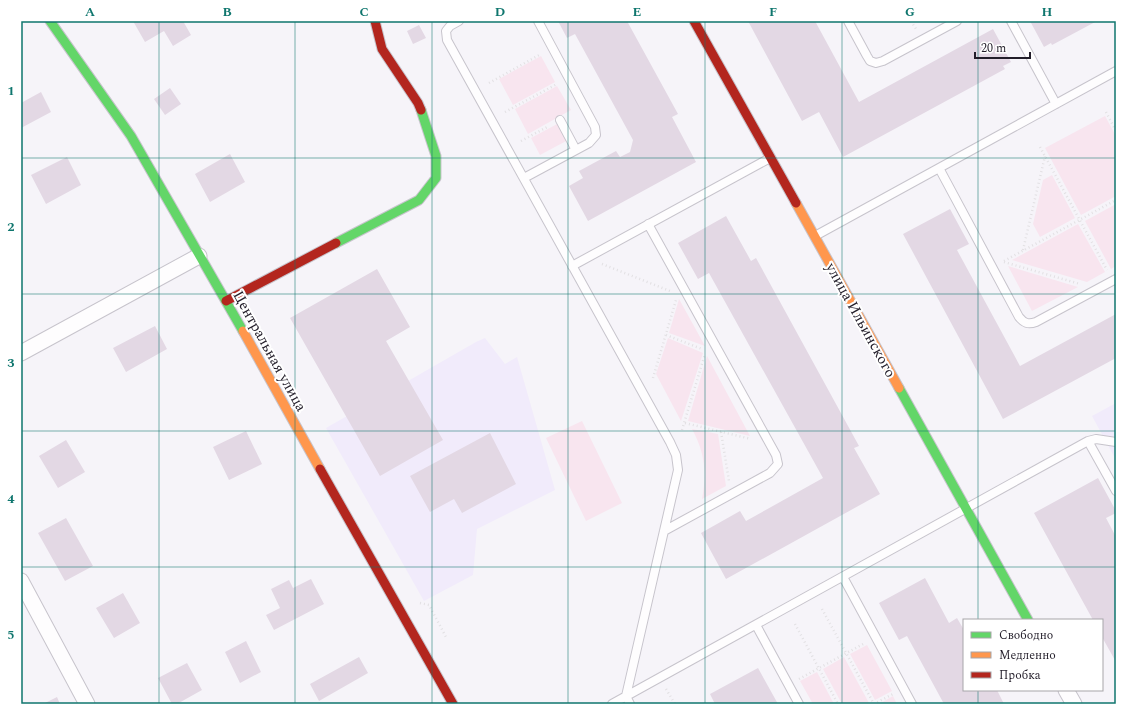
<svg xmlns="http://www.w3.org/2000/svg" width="1137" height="725" viewBox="0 0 1137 725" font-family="Spectral,serif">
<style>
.built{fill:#f1ebfb}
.green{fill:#f8e5ef}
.building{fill:#e3d8e4}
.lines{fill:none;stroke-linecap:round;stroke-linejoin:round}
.lane-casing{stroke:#c7c4cc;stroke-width:10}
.street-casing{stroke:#c7c4cc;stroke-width:17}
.fast-casing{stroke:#c7c4cc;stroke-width:11}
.slow-casing{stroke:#c7c4cc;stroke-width:11}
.jam-casing{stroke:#c7c4cc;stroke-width:11}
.path{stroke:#e2e0e3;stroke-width:2.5;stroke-dasharray:1 3;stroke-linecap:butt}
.lane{stroke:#fefdfe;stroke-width:8}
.street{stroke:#fefdfe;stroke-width:15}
.fast{stroke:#63d668;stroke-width:9}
.slow{stroke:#ff974d;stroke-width:9}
.jam{stroke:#b3261e;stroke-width:9}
.grid{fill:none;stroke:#0f766e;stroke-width:1;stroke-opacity:0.55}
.labels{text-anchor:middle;stroke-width:4;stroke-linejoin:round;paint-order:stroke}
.street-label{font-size:15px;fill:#221d29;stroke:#fff}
.neatline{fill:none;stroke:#0f766e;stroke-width:1.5}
.grid-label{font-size:13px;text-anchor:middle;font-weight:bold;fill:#0f766e}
</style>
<rect width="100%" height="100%" fill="#f6f4f9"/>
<path class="built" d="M485,338L505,364L517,357L555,490L477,529L473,575L424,601L326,428L476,342Z
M1116,403V460L1092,416Z"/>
<path class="green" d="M541,56L555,82L513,105L499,79Z
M557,86L571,110L528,134L515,109Z
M1105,116L1116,136V196L1081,215L1045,148Z
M559,123L568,140L540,155L531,138Z
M1052,175L1075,218L1040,237L1033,224L1043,180Z
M1116,204V266L1111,269L1085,221Z
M1078,224L1105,272L1087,282L1012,260Z
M1008,266L1078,287L1032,311Z
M679,299L705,346L669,333Z
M668,338L703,353L681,421L656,374Z
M707,356L750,436L688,421Z
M582,421L622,503L586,521L546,438Z
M692,429L718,434L726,486L702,499C707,473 705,453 692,429Z
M867,645L892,691L875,700L850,654Z
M844,657L869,703L868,704H842L823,669Z
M817,672L834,704H813L800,681Z
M893,696L897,704H879Z"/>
<path class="building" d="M133,21H183L191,35L173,46L164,31L145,42Z
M558,21H618L619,22L621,21H627L678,114L672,117L696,162L588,221L569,186L583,178L579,171L616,151L620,157L630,152L633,140L575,34L567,38Z
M748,21H815L859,102L993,29L1011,62L1003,66L1005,69L843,157L819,112L802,121Z
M1030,21H1097L1052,45L1051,43L1044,47Z
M419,25L426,38L413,44L407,31Z
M170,88L181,104L165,115L154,99Z
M41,92L51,112L21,128V103Z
M230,154L245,182L210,202L195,174Z
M67,157L81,185L46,204L31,175Z
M950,209L969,244L957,250L1020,366L1116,314V358L1003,419L903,234Z
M726,216L751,261L756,258L859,446L854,448L880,494L726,579L701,533L740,511L746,521L823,478L709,273L698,279L678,243Z
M377,269L410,327L386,341L443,440L380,476L290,318Z
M155,326L167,349L126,372L113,348Z
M246,431L262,464L229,480L213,447Z
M490,433L516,484L462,513L454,499L430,512L410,476Z
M66,440L85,472L58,488L39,456Z
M1098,478L1116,511V513L1106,518L1116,537V662L1102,637V620H1093L1034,513Z
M66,518L93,566L65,581L38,533Z
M925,578L949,623L957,618L964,630V690H997L1004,704H944L907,636L899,640L879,603Z
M311,579L324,604L274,630L266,615L280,608L271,589L289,580L293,588Z
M123,593L140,623L114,638L96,608Z
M246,641L261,672L240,683L225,652Z
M359,657L368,673L319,701L310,684Z
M187,663L202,690L177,704H172L158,678Z
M758,668L778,704H715L710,694Z
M57,697L60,704H43Z"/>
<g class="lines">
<g class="lane-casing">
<path id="lane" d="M459,21L450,26L446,31L447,40L670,442L676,455L678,470L626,696L630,704
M848,21L867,56L870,61L876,63L883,61L957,21
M1011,21L1056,104
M560,120L576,150
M939,168L1019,317C1024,323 1028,325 1036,322L1116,279
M524,178L589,143L596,135L595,127L538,21
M648,224L776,455L778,464L770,473L664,531
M815,236L1116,71
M572,266L770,158
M1088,441L1116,491
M843,577L912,704
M756,625L799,704
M612,704L1088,441L1096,439L1116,442"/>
</g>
<g class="street-casing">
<path id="street" d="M21,353L199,256
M21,581L87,704
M1066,690L1074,704"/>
</g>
<g class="fast-casing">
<path id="fast" d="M50,21L131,136L243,331
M336,243L419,200L436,178V156L421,110
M899,388L1028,620"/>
</g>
<g class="slow-casing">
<path id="slow" d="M796,203L899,388
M243,331L320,469"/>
</g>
<g class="jam-casing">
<path id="jam" d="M375,21L382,49L418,103L421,110
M694,21L796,203
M226,301L336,243
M320,469L453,704"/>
</g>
<path class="path" d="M911,21L916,29
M489,83L541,54
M505,112L557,84
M1106,112L1116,131
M521,141L549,126
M1040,147L1107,270
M1023,250L1045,156
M1004,261L1116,200
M1004,262L1080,284
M602,264L670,291
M666,335L702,349
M653,378L676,300
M685,423L751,439
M682,430L705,354
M721,432L729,481
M420,603L429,605L446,637
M822,609L874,704L893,694
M795,624L838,704
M799,679L865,643
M666,689L675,704"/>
<use href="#lane" class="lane"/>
<use href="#street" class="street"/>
<use href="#fast" class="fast"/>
<use href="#slow" class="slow"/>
<use href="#jam" class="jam"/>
</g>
<path class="grid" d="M159,21V704M295,21V704M432,21V704M568,21V704M705,21V704M842,21V704M978,21V620M21,158H1116M21,294H1116M21,431H1116M21,567H1116M978,690V704"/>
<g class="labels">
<g class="street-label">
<text transform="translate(861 320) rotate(61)" y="5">улица Ильинского</text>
<text transform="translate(270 351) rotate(61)" y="5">Центральная улица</text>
</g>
</g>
<rect width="1137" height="725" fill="none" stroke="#ffffff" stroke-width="44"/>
<rect x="963" y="619" width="140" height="72" fill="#ffffff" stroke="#a7a5a9"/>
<rect x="971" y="632" width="20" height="6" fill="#63d668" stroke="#a7a5a9"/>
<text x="999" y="639" font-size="12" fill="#221d29">Свободно</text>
<rect x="971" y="652" width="20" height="6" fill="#ff974d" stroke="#a7a5a9"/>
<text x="999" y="659" font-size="12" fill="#221d29">Медленно</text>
<rect x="971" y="672" width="20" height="6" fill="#b3261e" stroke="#a7a5a9"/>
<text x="999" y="679" font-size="12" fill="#221d29">Пробка</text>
<path d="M975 52v6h55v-6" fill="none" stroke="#221d29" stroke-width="2"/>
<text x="981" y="52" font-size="12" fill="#221d29" stroke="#ffffff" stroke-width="3" paint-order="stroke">20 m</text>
<rect x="22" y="22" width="1093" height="681" class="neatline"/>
<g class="grid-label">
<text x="90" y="16">A</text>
<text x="227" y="16">B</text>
<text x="364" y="16">C</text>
<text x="500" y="16">D</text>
<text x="637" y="16">E</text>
<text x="773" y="16">F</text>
<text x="910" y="16">G</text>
<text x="1047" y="16">H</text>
<text x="11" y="95">1</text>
<text x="11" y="231">2</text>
<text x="11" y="367">3</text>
<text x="11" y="503">4</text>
<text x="11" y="639">5</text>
</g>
</svg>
